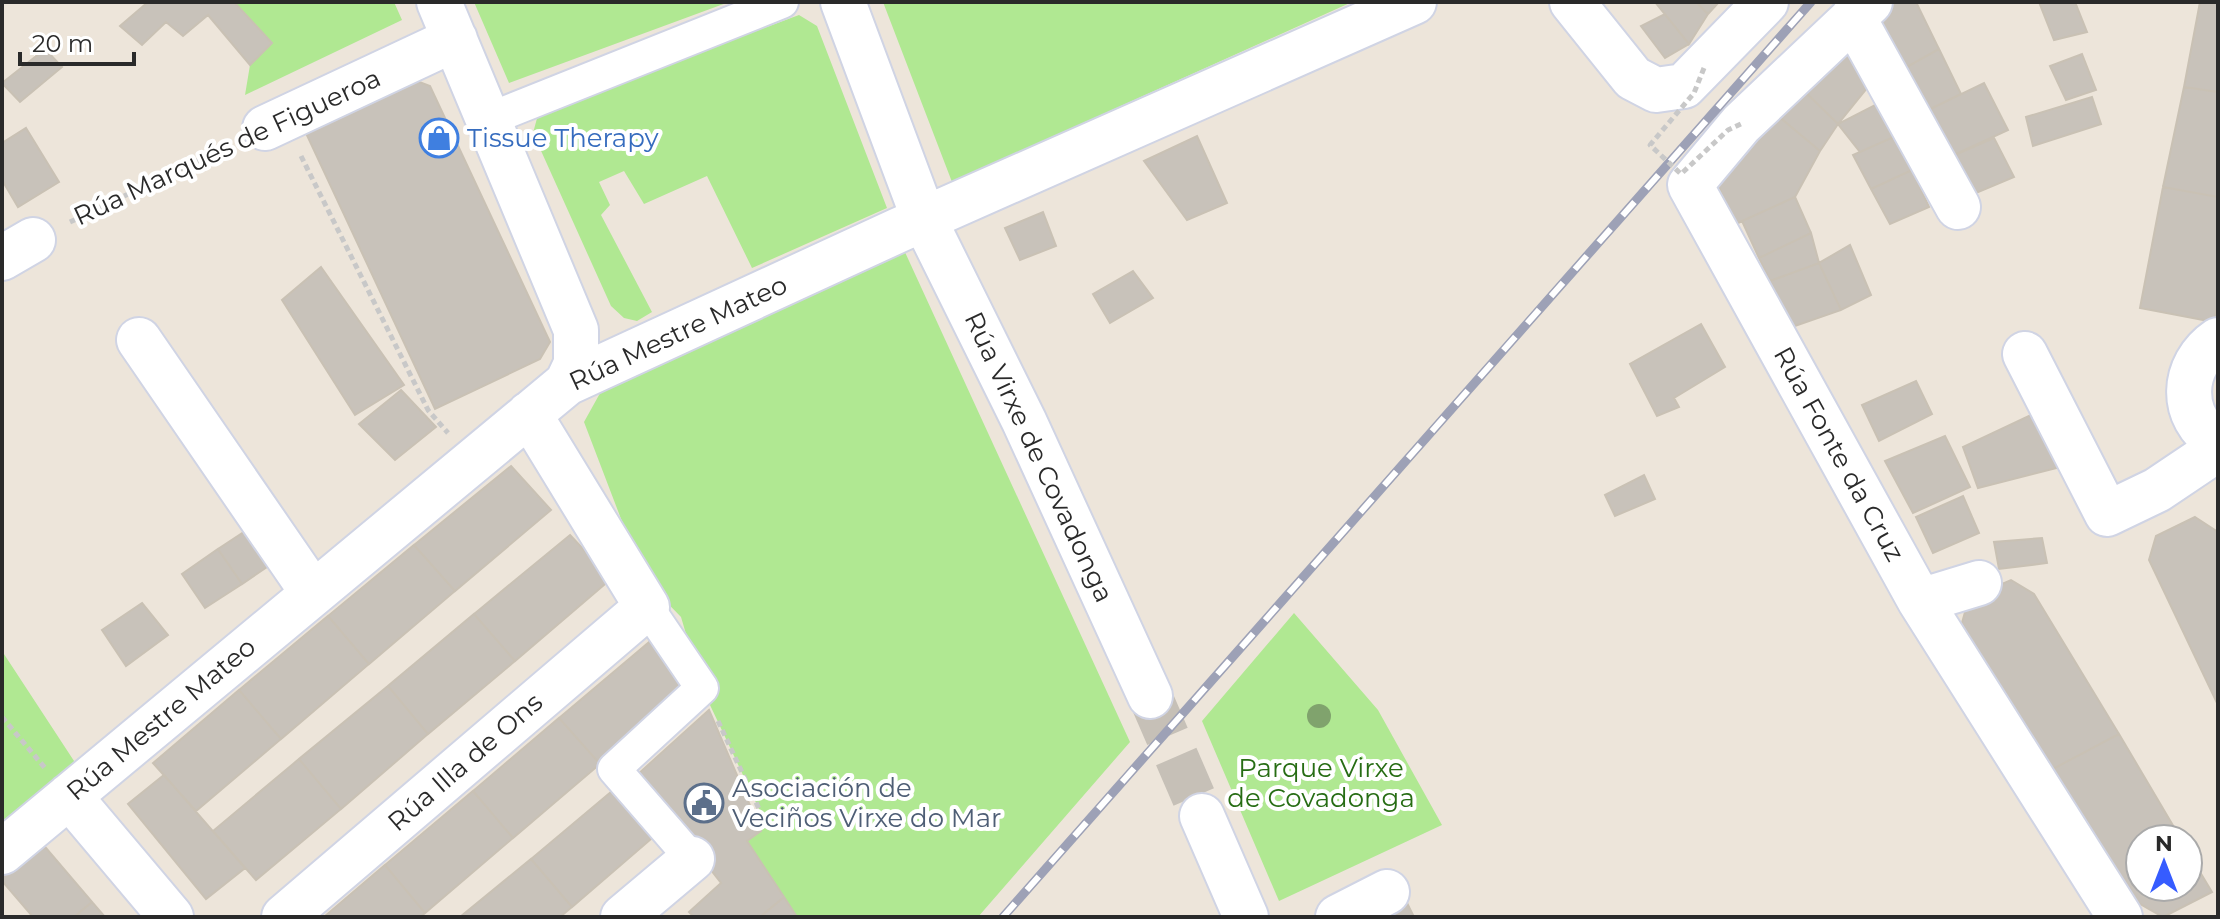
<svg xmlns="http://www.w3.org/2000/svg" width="2220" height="919" viewBox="0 0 2220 919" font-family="Montserrat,sans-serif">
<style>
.green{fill:#b0e892}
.building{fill:#c8c2ba;stroke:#c9c1b4;stroke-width:2}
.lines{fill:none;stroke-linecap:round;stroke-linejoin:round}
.minor-tunnel{stroke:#c6c0b7;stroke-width:44;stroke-dasharray:44 22;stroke-linecap:butt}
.pedestrian-casing{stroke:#d0d4e4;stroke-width:36}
.minor-casing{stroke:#d0d4e4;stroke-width:48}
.path{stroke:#c8c8c8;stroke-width:5;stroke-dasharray:6 4;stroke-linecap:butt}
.pedestrian{stroke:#fff;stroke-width:32}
.minor{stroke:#fff;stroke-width:44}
.rail-casing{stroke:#9da1b6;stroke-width:9}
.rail{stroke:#fff;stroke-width:6;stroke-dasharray:18;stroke-linecap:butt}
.path-bridge{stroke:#c8c8c8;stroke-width:5;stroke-dasharray:6 4;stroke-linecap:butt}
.tree{fill:#80a36d}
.labels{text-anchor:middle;stroke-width:8;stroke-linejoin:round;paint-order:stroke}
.shop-label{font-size:26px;fill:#366cbe;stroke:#fff;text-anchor:start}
.street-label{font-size:26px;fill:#2a2a2a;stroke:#fff}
.park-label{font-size:26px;fill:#276d14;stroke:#fff}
.service-label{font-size:26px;fill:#4e5e75;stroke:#fff;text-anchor:start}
</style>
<rect width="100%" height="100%" fill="#ede5da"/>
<path class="green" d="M234,2H394L402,20L245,95L250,65L272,43Z
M474,2H729L509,83Z
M883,2H1352L952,182Z
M799,15L817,26L887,208L752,268L707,176L644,204L624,171L599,182L610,205L601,215L652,312L637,321L624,318L611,306L533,133L539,111Z
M904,250L1130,742L978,917H797L747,841L767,826L702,688L681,617L644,579L584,422L604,386Z
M1294,613L1378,710L1442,825L1279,901L1202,721Z
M2,651L76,764L2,827Z"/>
<path class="building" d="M148,2H234L272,43L250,65L208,15L183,36L166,22L142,45L120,26Z
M1655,2H1696L1708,14L1689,44Z
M1696,2H1719L1708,14Z
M1885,2H1916L1939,49L1896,73L1868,16Z
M2039,2H2075L2087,32L2054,40Z
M2200,2H2218V92L2184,87Z
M1665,14L1689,44L1665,58L1641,26Z
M1846,42L1872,82L1838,124L1796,83Z
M45,49L62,67L20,102L2,83Z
M1939,49L1961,94L1920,114L1896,73Z
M2082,54L2096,90L2066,100L2050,66Z
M414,80L430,86L550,342L540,359L435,409L305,131Z
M1796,83L1838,124L1820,151L1771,110Z
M1984,83L2008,130L1943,160L1920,114Z
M2184,87L2218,92V197L2163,187Z
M2092,97L2101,124L2033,146L2026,117Z
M1879,103L1896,136L1860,152L1838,124Z
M1771,110L1820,151L1795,197L1734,225L1718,184Z
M26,128L59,182L18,207L2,180V143Z
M1197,136L1227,203L1187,220L1144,161Z
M1896,136L1912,170L1871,189L1853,155Z
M1994,138L2014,177L1964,198L1943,160Z
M1912,170L1929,207L1890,224L1871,189Z
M2163,187L2218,197V301L2214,322L2140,308Z
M1795,197L1811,233L1759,258L1742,221Z
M1043,212L1056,246L1020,260L1005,228Z
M1811,233L1819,263L1770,281L1759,258Z
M1850,245L1871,295L1841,310L1819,263Z
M1819,263L1841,310L1792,327L1770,281Z
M321,267L404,385L355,415L282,300Z
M1133,271L1153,298L1110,323L1093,294Z
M1701,324L1725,367L1674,398L1679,407L1657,416L1630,364Z
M1916,381L1932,414L1879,441L1862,405Z
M401,390L436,427L395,460L359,424Z
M2033,414L2064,466L1978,488L1963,447Z
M1945,436L1970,487L1913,513L1885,461Z
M511,466L551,510L455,591L414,545Z
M1644,475L1655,499L1615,516L1605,495Z
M1963,496L1979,533L1933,553L1916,517Z
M2195,517L2218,532V705L2149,560L2156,536Z
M244,532L267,567L242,584L218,549Z
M570,535L611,579L515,661L474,614Z
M2042,538L2047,563L1999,569L1994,542Z
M414,545L455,591L369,664L328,616Z
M218,549L242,584L205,608L182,574Z
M2011,580L2034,594L2119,734L2049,771L1996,690L1962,623L1969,598Z
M142,603L168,635L126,666L102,630Z
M474,614L515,661L428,734L388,686Z
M328,616L369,664L281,739L239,690Z
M654,638L695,684L600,764L559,718Z
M388,686L428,734L341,809L299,759Z
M239,690L281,739L196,811L153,763Z
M709,710L761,831L747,841L784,897L760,917H694L689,912L721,883L637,775Z
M559,718L600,764L513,838L473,791Z
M2119,734L2181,839H2140V887H2188V852L2212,892L2163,917L2135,901L2049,771Z
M299,759L341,809L256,880L213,831Z
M164,775L245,868L206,899L128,804Z
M617,787L658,833L572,907L531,859Z
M473,791L513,838L425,913L385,865Z
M40,841L92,902L74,917H33L2,881V873Z
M531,859L572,907L560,917H460Z
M385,865L425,913L420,917H324Z
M784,897L797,917H760Z
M1405,899L1414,917H1368Z
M92,902L105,917H74Z"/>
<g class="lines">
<path class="minor-tunnel" d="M1150,696L1202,816"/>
<g class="pedestrian-casing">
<path id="pedestrian" d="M489,119L782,2
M647,607L702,688L614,769L692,859"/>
</g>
<g class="minor-casing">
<path id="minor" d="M439,2L576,330V364L567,383
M843,2L924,219L1024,421L1150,696
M1572,2L1633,78L1656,90L1684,86L1766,2
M1870,2L1741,124L1690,185L1920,601L2120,917
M1853,17L1958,207
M265,128L455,39
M2,258L33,240
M139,340L313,593
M2218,340C2181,365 2178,417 2218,442
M2025,354L2107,514L2157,490L2218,449
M1920,601L1979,583
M69,796L171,917
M1202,816L1246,917
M2,852L567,383L899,230L1414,2
M284,917L647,607L529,414
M623,917L692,859
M1338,917L1387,892"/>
</g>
<path class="path" d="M301,156L428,410L448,433
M70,222L230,145
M2,717L45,768
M718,721L767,826"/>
<use href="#pedestrian" class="pedestrian"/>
<use href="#minor" class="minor"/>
<g class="rail-casing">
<path id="rail" d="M1003,917L1811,2"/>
</g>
<use href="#rail" class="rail"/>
<path class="path-bridge" d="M1704,68L1694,93L1650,145L1681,174L1728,130L1741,124"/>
</g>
<circle class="tree" cx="1319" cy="716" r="12"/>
<defs>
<g id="shop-ring" transform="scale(2)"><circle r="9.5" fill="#fff" stroke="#3f7fe0" stroke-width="1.5"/><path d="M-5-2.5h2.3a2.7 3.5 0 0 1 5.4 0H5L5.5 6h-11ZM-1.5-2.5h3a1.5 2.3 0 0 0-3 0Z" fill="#3f7fe0"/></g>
<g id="civic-ring" transform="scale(2)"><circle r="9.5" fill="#fff" stroke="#5c6f8a" stroke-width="1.5"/><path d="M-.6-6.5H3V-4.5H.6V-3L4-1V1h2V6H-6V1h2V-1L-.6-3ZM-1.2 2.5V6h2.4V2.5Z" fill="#5c6f8a"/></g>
</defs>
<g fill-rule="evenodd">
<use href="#shop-ring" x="439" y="138"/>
<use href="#civic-ring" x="704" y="803"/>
</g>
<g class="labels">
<g class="shop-label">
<text x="467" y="147">Tissue Therapy</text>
</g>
<g class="street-label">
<text transform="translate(227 147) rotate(-25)" y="9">Rúa Marqués de Figueroa</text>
<text transform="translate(678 333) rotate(-25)" y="9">Rúa Mestre Mateo</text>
<text transform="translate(1839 454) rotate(61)" y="9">Rúa Fonte da Cruz</text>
<text transform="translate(1039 457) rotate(65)" y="9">Rúa Virxe de Covadonga</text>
<text transform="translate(161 719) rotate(-40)" y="9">Rúa Mestre Mateo</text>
<text transform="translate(465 762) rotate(-41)" y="9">Rúa Illa de Ons</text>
</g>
<g class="park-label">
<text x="1321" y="777">Parque Virxe<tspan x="1321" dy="30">de Covadonga</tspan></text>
</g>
<g class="service-label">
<text x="732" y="797">Asociación de<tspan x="732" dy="30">Veciños Virxe do Mar</tspan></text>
</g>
</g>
<rect width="2220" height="919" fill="none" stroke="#2a2a2a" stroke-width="8"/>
<g transform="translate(2164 863)"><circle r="38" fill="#ffffff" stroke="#aaaaaa" stroke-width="2"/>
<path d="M0-6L14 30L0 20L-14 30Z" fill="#365cff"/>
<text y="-12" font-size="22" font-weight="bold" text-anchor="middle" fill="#2a2a2a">N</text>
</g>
<path d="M20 52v12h114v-12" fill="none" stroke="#2a2a2a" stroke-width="4"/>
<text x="32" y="52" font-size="24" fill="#2a2a2a" stroke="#ffffff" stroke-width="6" paint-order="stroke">20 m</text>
</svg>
